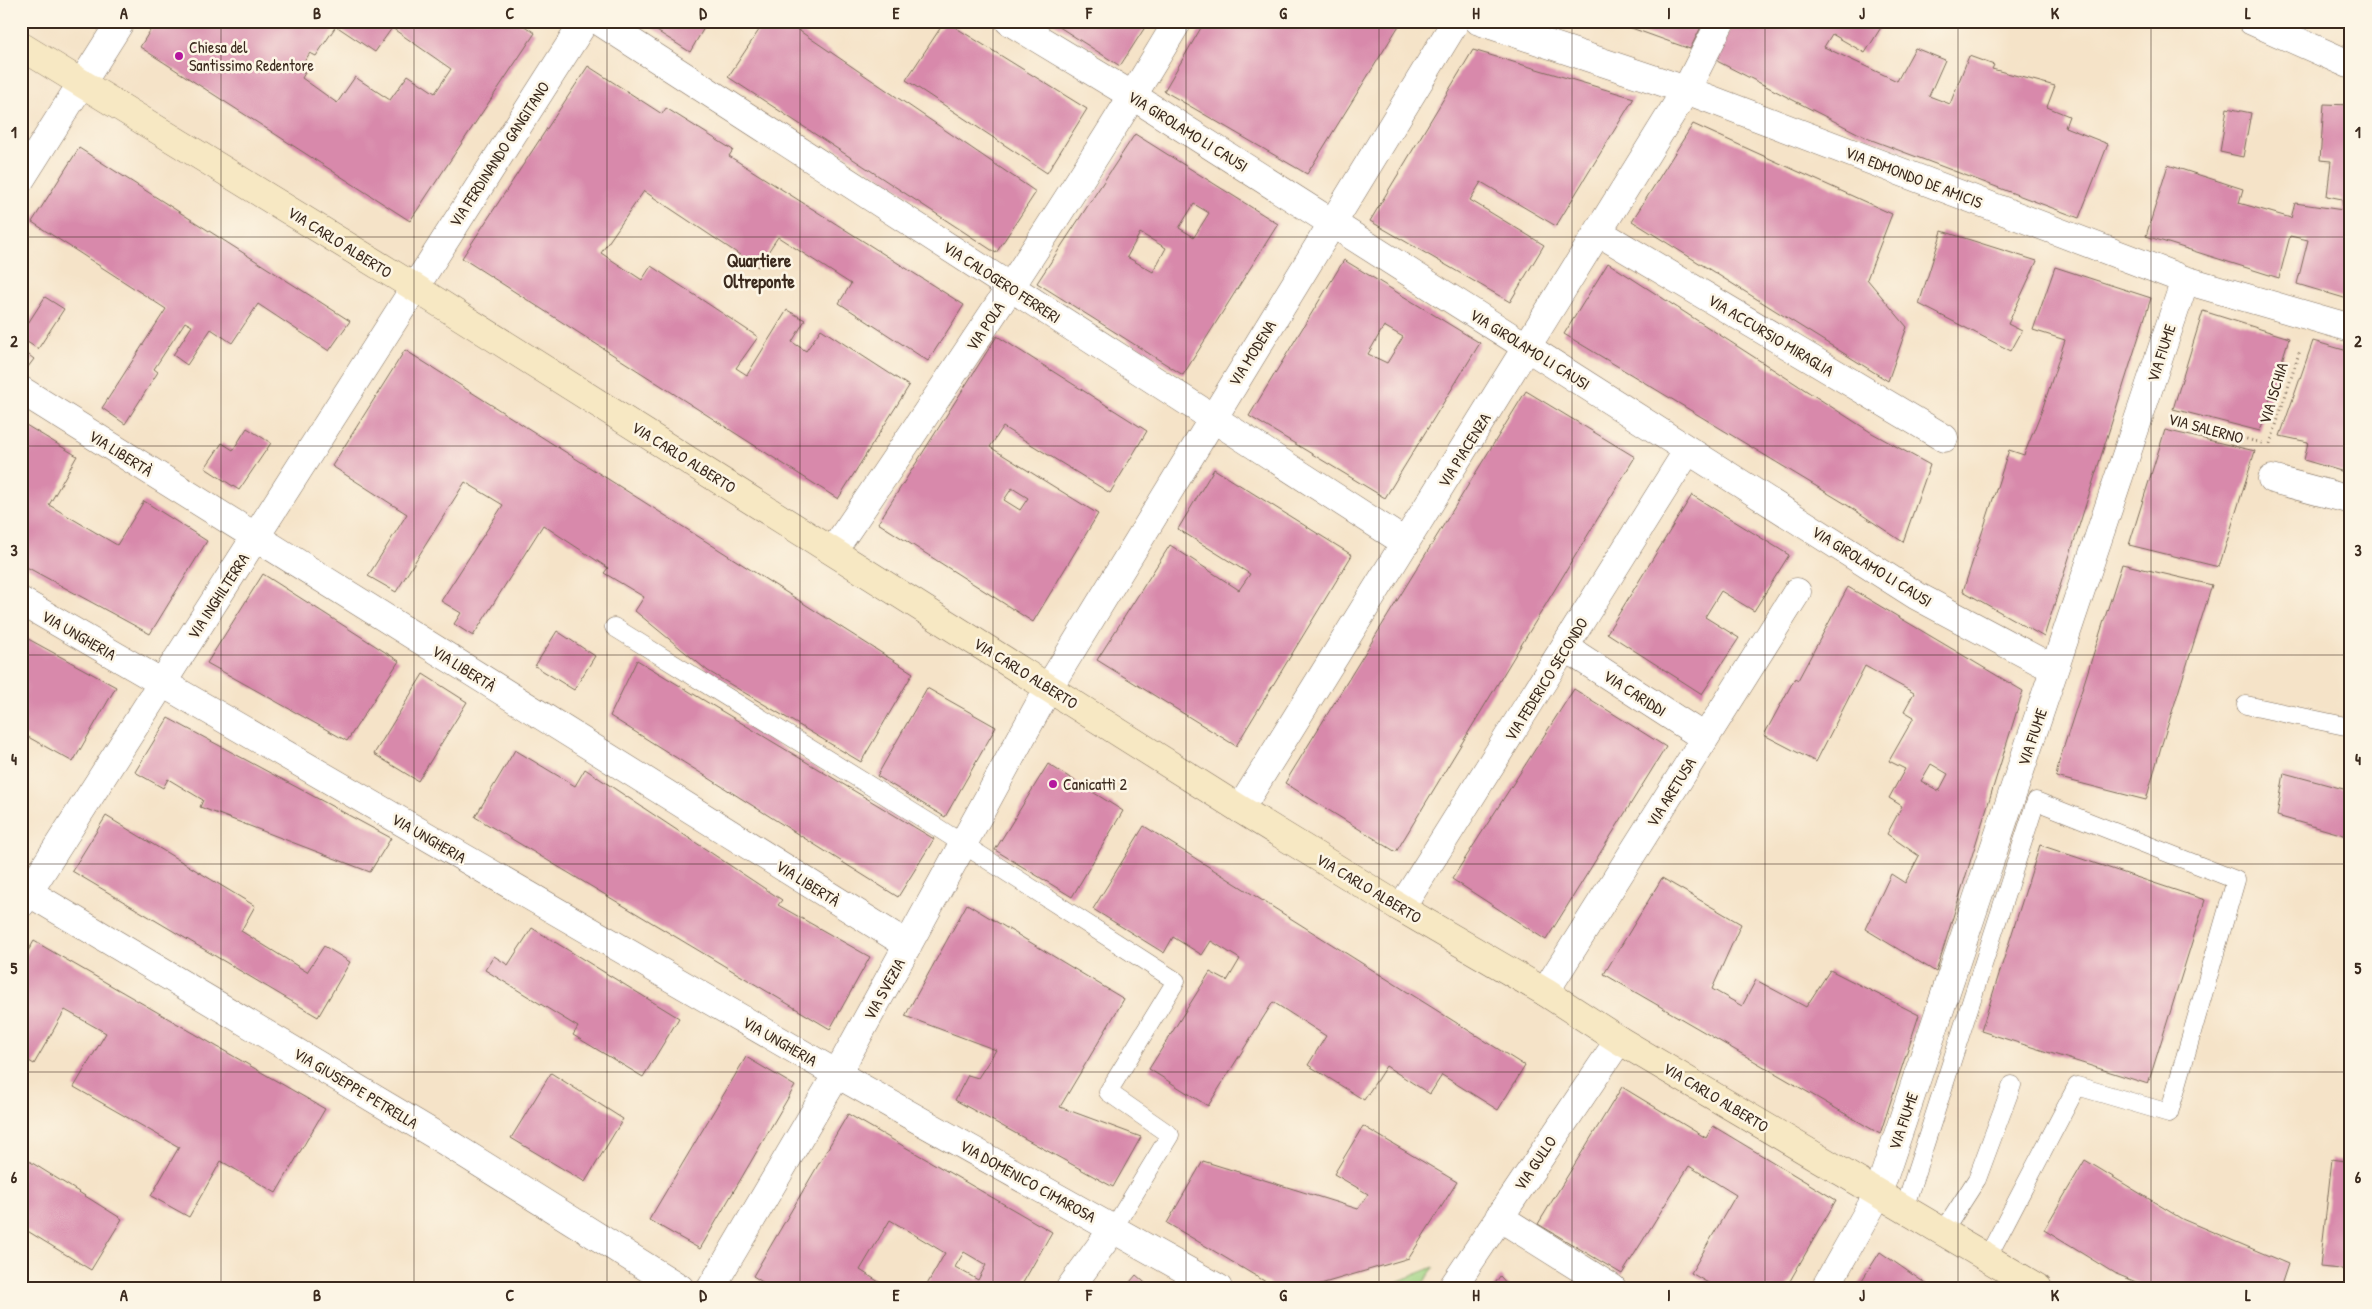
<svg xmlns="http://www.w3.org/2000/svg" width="2372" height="1309" viewBox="0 0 2372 1309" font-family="'Patrick Hand',sans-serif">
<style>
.green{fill:#9fd383;stroke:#6d7e50}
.building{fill:#d889ab;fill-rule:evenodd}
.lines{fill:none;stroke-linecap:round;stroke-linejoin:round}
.service-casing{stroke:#7c6b5a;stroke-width:19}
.minor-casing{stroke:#7c6b5a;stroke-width:29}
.secondary-casing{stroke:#7c6b5a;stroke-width:29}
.path{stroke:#7c6b5a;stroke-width:3;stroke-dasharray:1 4;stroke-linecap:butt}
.service{stroke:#fff;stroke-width:18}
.minor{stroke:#fff;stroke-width:28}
.secondary{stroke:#f7e8c3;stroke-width:28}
.grid{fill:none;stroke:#3b2a1e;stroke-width:1;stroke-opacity:0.55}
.poi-dot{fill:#b5179e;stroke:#fcf5e5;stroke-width:2}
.labels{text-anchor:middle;stroke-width:5;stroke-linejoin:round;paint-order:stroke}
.poi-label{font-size:16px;fill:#3b2a1e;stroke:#fcf5e5;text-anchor:start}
.street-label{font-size:16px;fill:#3b2a1e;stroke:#fcf5e5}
.neighbourhood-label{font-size:18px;font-weight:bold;fill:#3b2a1e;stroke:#fcf5e5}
.neatline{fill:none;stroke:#3b2a1e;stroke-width:2}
.grid-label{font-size:16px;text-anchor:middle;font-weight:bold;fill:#3b2a1e}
</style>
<rect width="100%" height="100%" fill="#fcf5e5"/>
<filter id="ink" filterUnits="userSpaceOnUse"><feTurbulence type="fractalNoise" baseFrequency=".02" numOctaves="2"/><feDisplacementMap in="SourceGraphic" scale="10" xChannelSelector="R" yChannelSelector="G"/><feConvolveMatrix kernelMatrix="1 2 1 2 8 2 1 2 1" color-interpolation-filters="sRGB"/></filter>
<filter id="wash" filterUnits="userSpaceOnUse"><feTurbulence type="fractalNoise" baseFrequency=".0096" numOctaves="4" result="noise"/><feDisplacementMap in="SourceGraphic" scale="20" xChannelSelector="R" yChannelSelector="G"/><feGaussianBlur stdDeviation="1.12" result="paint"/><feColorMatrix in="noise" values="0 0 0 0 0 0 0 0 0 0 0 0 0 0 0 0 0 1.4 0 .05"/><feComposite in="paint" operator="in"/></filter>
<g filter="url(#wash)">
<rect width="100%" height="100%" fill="#f5e3c8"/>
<path class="green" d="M1434,1267L1420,1288H1381Z"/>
<g id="blocks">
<path class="building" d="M156,21H382L392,28L396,21H517L535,33L410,221L140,47ZM336,26L375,52L392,28L451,69L435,93L408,75L390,100L355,77L337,103L302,78L305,73L299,69L310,53L316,56Z
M641,21H708L690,52Z
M765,21H785L1036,192L996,253L728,77Z
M945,21L1087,109L1047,173L906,80Z
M1050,21H1149L1120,66Z
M1205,21H1392L1400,24L1307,174L1164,91Z
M1612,21H1704L1690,49Z
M1734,21H1885L1865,53L1832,34L1824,47L1897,81L1915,48L1945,60L1929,96L1950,104L1969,56L1994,65L1992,69L2055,86L2047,107L2069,116L2065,127L2108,144L2079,218L1869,139L1715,60Z
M1473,50L1634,98L1556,226L1481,182L1470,200L1544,245L1510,302L1370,221Z
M588,66L662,114L666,108L733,150L729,156L964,305L928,361L839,303L851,284L778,237L758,267L644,191L601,253L642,280L651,266L758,337L736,368L747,375L787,310L805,320L792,342L806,351L821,329L909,386L838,499L462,258Z
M2324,104L2351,105V300L2297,284L2308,240L2290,236L2279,278L2146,236L2168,165L2243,189L2239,203L2291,218L2295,203L2343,210L2342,199L2327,196L2331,161L2320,160Z
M2227,108L2251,113L2243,157L2220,152Z
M21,110L26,113L21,121Z
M1693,124L1892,214L1867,279L1907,327L1888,381L1632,221Z
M1135,134L1278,224L1183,375L1037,283ZM1194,204L1209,213L1194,237L1179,228ZM1140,233L1166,248L1153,272L1127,257Z
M79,148L350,321L329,351L258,304L232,343L211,329L187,365L173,355L192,326L185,322L154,369L158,372L125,424L102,408L166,309L32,222Z
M1942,231L2037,261L2008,324L2022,331L2011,351L1919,304Z
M1344,260L1480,343L1385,498L1249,416ZM1384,326L1403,337L1387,363L1368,354Z
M1608,263L1872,433L1930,465L1903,542L1844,503L1564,334Z
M2055,267L2151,298L2044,637L1963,591L2009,450L2024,455L2042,410L2065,340L2033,330Z
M45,297L64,309L38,349L21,338V334Z
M2203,311L2289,338L2260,431L2173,409Z
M997,336L1147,431L1110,493L1003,427L990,447L1098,514L1033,622L878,523ZM1012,488L1028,498L1020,510L1004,500Z
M2313,341L2351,352V474L2304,460L2308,442L2280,436Z
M21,349L34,359L28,367L21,363Z
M405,350L913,673L861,762L708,671L635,611L644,597L604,573L608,568L543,525L473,636L454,624L461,613L441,601L503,505L465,482L396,592L368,576L407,514L332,466Z
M1526,391L1635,457L1396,852L1285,783Z
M21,422L77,456L49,505L117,545L144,501L207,541L150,634L21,564Z
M247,428L271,443L239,490L205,468L222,443L233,450Z
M2165,430L2255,451L2219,567L2129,545Z
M1214,469L1352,555L1236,746L1097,660L1170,545L1239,590L1250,574L1178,529Z
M1692,495L1789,555L1754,611L1721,591L1705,617L1739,638L1702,694L1607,633Z
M2122,564L2212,585L2161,747L2146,800L2056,777L2059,762Z
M263,574L399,661L347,741L207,663Z
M1848,587L2023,691L1936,972L1865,929L1891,874L1905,883L1919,856L1887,834L1902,806L1889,798L1905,769L1889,761L1914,717L1904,711L1914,693L1865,666L1816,762L1764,735L1795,678L1798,680ZM1931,764L1948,774L1939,791L1921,781Z
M557,631L595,656L574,690L535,666Z
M21,635L116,687L73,762L21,733Z
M637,660L934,839L898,897L610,716Z
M423,674L467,702L418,781L374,754Z
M927,688L996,727L945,817L877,776Z
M1574,689L1666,747L1546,940L1452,879Z
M168,718L391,838L370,872L200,807L203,800L168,779L163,788L135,772Z
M515,750L575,786L585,769L782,900L778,905L870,957L830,1029L475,817Z
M1048,764L1123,811L1072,897L995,850Z
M2284,773L2351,791V837L2277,816Z
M106,816L255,906L241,931L307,972L324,946L350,962L318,1017L72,871Z
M1144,826L1525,1066L1498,1110L1442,1075L1430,1094L1386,1066L1364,1100L1308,1065L1326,1036L1273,1002L1208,1106L1149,1069L1210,972L1227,981L1240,959L1211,941L1202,955L1173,937L1164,953L1093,909Z
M2040,845L2205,900L2148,1084L1981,1031Z
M1662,878L1741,924L1712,989L1742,1006L1756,980L1806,1007L1830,970L1919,1015L1880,1134L1604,974Z
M967,904L1124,999L1060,1107L1141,1137L1113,1187L955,1100L968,1075L978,1078L996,1050L905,1016Z
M532,928L679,1018L643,1077L573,1035L578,1027L485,970L494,956L508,965Z
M34,941L325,1109L276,1193L221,1161L189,1217L151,1196L179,1147L74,1087L106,1033L65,1010L34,1064L21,1056V963Z
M746,1057L795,1086L700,1249L649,1220Z
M551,1073L623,1119L585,1182L511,1138Z
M1622,1087L1706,1138L1713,1126L1836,1200L1786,1288H1717L1691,1273L1736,1195L1689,1166L1622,1274L1538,1224Z
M848,1114L1052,1232L1020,1288H925L945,1253L890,1220L860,1270L879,1282L876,1288H772L753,1276ZM964,1252L986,1265L978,1280L955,1267Z
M1363,1126L1457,1182L1409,1258L1307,1288H1276L1167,1223L1203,1161L1358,1209L1368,1194L1334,1174Z
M21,1156L122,1219L91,1270L21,1227Z
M2332,1159L2351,1162V1270L2320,1267Z
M2085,1160L2182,1219L2288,1264L2280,1288H2151L2114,1273L2044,1230Z
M1880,1252L1932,1288H1857Z
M1136,1275L1151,1288H1125Z
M1500,1276L1511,1288H1492Z"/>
</g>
</g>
<g filter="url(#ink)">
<use href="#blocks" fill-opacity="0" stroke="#7c6b5a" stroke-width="1"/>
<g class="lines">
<g class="service-casing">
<path id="service" d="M614,627L938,828L1176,981L1108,1092L1170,1135L1113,1229
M2246,705L2345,726L2351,724
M1904,1209L2036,801L2236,880L2169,1113L2077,1086L1987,1258
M1943,1232L1977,1179L2012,1085"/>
</g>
<g class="minor-casing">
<path id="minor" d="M599,21L1406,543
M1009,21L1133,96L1917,596L2054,669
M1479,21L1686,90L2185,280L2351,328
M2252,21L2351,65
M21,179L121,21
M1598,232L1944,438
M21,390L908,945
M2272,479L2351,500
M833,551C952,376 1070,202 1178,21
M21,601L837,1074L1218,1288
M1566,648L1705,738
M1240,809L1686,90L1721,21
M28,892L435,1135L680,1288
M21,904L585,21
M1401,908L1688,450
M1545,992L1797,592
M1499,1217L1612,1288
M711,1288L837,1074L1049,687L1456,21
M1070,1288L1113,1229
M1452,1288L1619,1040
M1825,1288L1878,1194L2185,280"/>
</g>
<g class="secondary-casing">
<path id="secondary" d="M21,46L414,287L1240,809L1401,908L1545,992L1619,1040L2038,1288"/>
</g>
<path class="path" d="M2174,419L2265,444
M2270,444L2300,350"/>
<use href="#service" class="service"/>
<use href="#minor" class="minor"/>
<use href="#secondary" class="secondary"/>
</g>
</g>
<path class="grid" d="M221,21V1288M414,21V1288M607,21V1288M800,21V1288M993,21V1288M1186,21V1288M1379,21V1288M1572,21V1288M1765,21V1288M1958,21V1288M2151,21V1288M21,237H2351M21,446H2351M21,655H2351M21,864H2351M21,1072H2351"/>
<g class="poi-dot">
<circle cx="179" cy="56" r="5"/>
<circle cx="1053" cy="784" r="5"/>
</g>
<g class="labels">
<g class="poi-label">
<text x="189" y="53">Chiesa del<tspan x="189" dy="18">Santissimo Redentore</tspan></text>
<text x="1063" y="790">Canicattì 2</text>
</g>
<g class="street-label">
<text transform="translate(1188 131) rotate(32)" y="6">VIA GIROLAMO LI CAUSI</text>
<text transform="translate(499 154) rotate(-57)" y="6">VIA FERDINANDO GANGITANO</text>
<text transform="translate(1914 177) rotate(21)" y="6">VIA EDMONDO DE AMICIS</text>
<text transform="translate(340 242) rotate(32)" y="6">VIA CARLO ALBERTO</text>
<text transform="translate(1002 282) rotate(33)" y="6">VIA CALOGERO FERRERI</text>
<text transform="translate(985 326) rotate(-56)" y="6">VIA POLA</text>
<text transform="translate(1771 335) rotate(31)" y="6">VIA ACCURSIO MIRAGLIA</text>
<text transform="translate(1530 349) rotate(32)" y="6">VIA GIROLAMO LI CAUSI</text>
<text transform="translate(1252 353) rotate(-58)" y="6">VIA MODENA</text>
<text transform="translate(2161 353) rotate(-72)" y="6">VIA FIUME</text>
<text transform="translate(2273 393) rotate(-73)" y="6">VIA ISCHIA</text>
<text transform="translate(2206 428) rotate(15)" y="6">VIA SALERNO</text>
<text transform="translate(1464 450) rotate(-58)" y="6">VIA PIACENZA</text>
<text transform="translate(121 453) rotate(32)" y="6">VIA LIBERTÀ</text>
<text transform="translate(684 457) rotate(32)" y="6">VIA CARLO ALBERTO</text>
<text transform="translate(1872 566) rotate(32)" y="6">VIA GIROLAMO LI CAUSI</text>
<text transform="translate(218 596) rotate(-57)" y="6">VIA INGHILTERRA</text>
<text transform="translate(79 635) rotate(30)" y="6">VIA UNGHERIA</text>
<text transform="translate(464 668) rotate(32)" y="6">VIA LIBERTÀ</text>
<text transform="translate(1026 673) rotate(32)" y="6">VIA CARLO ALBERTO</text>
<text transform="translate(1546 679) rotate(-58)" y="6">VIA FEDERICO SECONDO</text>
<text transform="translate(1635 693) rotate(33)" y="6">VIA CARIDDI</text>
<text transform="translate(2032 737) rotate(-71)" y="6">VIA FIUME</text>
<text transform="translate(1671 792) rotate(-58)" y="6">VIA ARETUSA</text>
<text transform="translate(429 838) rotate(30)" y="6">VIA UNGHERIA</text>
<text transform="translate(808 883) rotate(32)" y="6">VIA LIBERTÀ</text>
<text transform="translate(1369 888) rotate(31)" y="6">VIA CARLO ALBERTO</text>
<text transform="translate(884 989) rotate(-61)" y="6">VIA SVEZIA</text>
<text transform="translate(780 1041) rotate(30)" y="6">VIA UNGHERIA</text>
<text transform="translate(356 1088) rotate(31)" y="6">VIA GIUSEPPE PETRELLA</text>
<text transform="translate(1716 1097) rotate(31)" y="6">VIA CARLO ALBERTO</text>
<text transform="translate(1903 1121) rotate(-71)" y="6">VIA FIUME</text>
<text transform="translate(1535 1163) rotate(-56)" y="6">VIA GULLO</text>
<text transform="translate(1028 1181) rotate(29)" y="6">VIA DOMENICO CIMAROSA</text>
</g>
<g class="neighbourhood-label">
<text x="759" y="267">Quartiere<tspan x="759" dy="21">Oltreponte</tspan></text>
</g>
</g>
<rect width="2372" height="1309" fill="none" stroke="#fcf5e5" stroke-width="55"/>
<rect x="28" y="28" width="2316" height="1254" class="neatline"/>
<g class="grid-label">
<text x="124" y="19">A</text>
<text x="317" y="19">B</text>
<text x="510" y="19">C</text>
<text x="703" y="19">D</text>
<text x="896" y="19">E</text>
<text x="1089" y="19">F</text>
<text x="1283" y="19">G</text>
<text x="1476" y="19">H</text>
<text x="1669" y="19">I</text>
<text x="1862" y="19">J</text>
<text x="2055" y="19">K</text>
<text x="2248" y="19">L</text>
<text x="14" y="138">1</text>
<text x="2358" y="138">1</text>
<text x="14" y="347">2</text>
<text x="2358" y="347">2</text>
<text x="14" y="556">3</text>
<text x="2358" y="556">3</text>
<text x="14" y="765">4</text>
<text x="2358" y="765">4</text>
<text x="14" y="974">5</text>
<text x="2358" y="974">5</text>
<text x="14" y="1183">6</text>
<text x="2358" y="1183">6</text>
<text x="124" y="1301">A</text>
<text x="317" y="1301">B</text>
<text x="510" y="1301">C</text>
<text x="703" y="1301">D</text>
<text x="896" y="1301">E</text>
<text x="1089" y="1301">F</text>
<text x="1283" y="1301">G</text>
<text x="1476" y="1301">H</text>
<text x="1669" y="1301">I</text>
<text x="1862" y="1301">J</text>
<text x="2055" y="1301">K</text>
<text x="2248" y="1301">L</text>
</g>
</svg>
